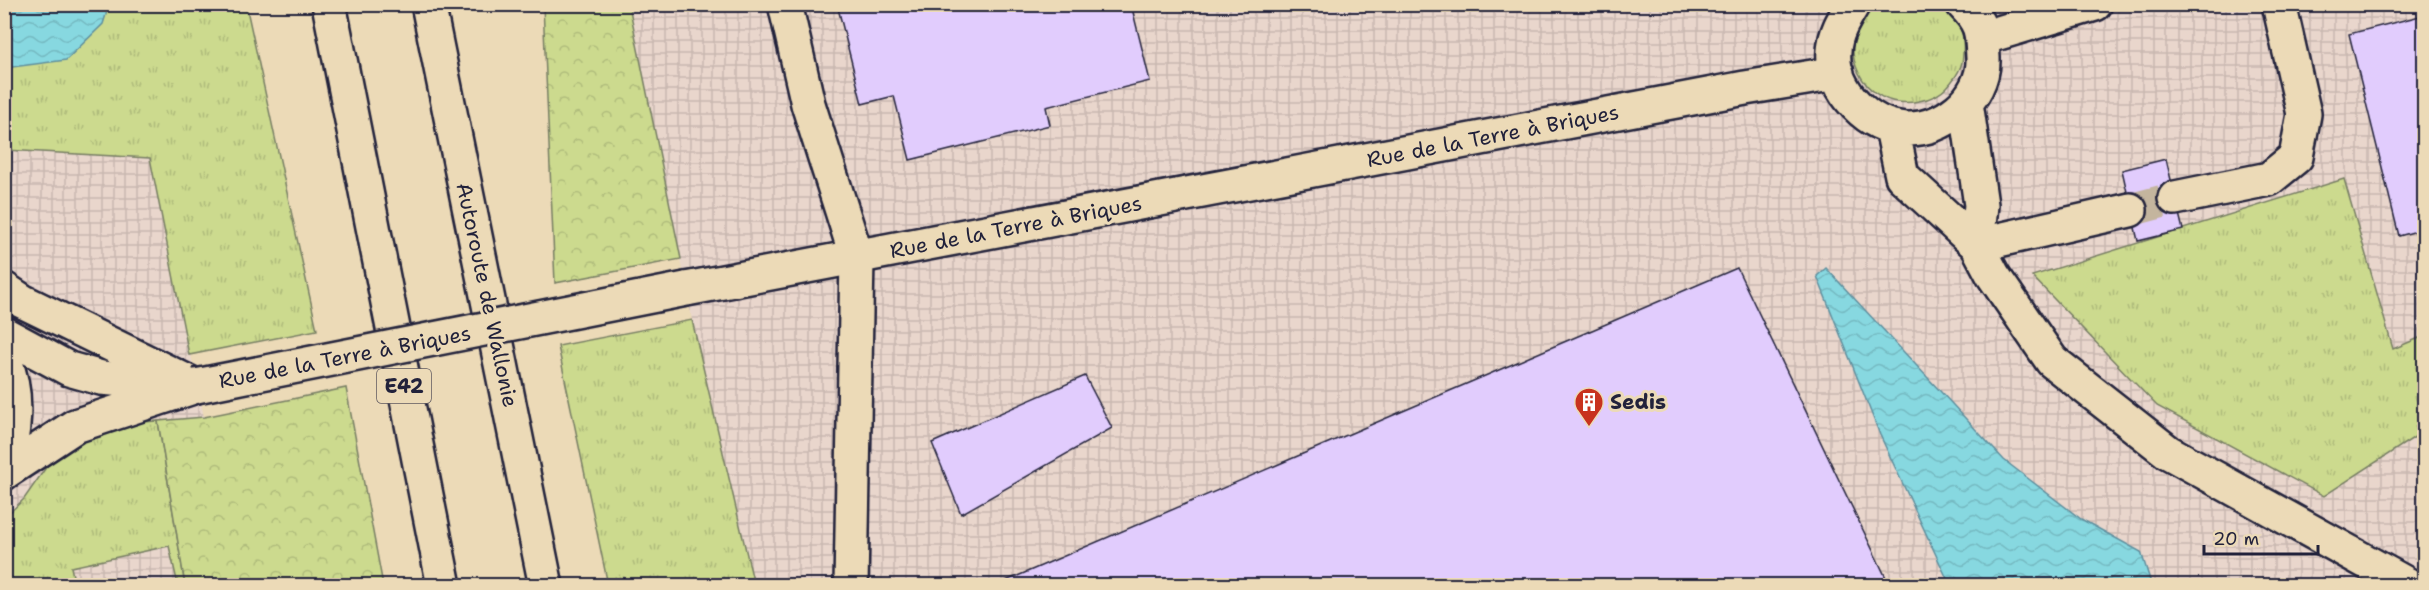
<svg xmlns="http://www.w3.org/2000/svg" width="2429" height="590" viewBox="0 0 2429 590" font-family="'Shantell Sans',sans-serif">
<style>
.industrial{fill:url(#industrial-grid)}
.grass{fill:url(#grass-tufts);stroke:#777e64;stroke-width:1.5}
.forest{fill:url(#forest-crowns);stroke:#777e64;stroke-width:1.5}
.water{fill:url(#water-waves);stroke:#5f8f9e;stroke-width:1.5}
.building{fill:#e1ccfd;stroke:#22223b;stroke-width:1.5}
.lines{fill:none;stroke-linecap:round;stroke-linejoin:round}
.minor-tunnel{stroke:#c4b59e;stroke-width:33;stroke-dasharray:33 16;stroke-linecap:butt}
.minor-casing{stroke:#22223b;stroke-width:38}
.major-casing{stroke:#22223b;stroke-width:38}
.highway-casing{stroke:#22223b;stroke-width:38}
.minor{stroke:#ecdab7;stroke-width:33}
.major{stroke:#ecdab7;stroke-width:33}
.highway{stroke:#ecdab7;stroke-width:33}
.major-bridge-casing{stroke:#22223b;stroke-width:38;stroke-linecap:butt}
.major-bridge{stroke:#ecdab7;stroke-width:33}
.labels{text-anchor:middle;stroke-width:6;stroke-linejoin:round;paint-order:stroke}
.shield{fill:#ecdab7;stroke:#5f5960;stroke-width:1.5}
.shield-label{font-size:20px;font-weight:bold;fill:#22223b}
.street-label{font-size:21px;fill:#22223b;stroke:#ecdab7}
.poi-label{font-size:21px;font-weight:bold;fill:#22223b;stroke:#ecdab7;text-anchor:start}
</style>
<defs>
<pattern id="industrial-grid" width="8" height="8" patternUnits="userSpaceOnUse" patternTransform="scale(1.5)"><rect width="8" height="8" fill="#e9d6cc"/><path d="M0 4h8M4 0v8" fill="none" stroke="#c8b7b0"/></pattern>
<pattern id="grass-tufts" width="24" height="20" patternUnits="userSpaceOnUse" patternTransform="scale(1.5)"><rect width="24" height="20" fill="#ccda8e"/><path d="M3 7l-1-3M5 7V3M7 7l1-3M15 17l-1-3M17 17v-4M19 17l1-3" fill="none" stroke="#afbb7b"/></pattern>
<pattern id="forest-crowns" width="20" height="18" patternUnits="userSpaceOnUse" patternTransform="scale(1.5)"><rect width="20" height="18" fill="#ccda8e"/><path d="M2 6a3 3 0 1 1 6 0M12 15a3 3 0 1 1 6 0" fill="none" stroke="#afbb7b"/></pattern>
<pattern id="water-waves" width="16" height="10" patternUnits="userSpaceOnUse" patternTransform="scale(1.5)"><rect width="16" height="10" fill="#87d8e0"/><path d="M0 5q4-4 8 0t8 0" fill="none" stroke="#74b9c1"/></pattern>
</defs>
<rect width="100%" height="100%" fill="#ecdab7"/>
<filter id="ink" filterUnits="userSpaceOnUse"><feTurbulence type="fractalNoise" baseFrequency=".0167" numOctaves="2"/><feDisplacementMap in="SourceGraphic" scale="12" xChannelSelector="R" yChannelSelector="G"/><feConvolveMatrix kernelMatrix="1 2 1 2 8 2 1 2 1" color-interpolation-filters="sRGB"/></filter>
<g filter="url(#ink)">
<path class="industrial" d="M629,5H2424V585H754L692,320Z
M4,150L150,158L204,417L159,421L185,585H5Z"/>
<path class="grass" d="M4,5H246L317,330L189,355L150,158L5,150Z
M1872,5H1945C1960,16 1965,36 1963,54C1963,67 1956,77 1947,87C1940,95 1930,99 1919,101C1862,114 1830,43 1872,5Z
M2344,179L2393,349L2424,336V431L2324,496L2157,406L2032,276Z
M692,320L754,585H608L558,346Z
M158,421L185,585H178L169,546L71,567L75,585L5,586V517L24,499L75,426Z"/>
<path class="forest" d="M543,5H629L681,259L555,283Z
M346,388L383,585H185L158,421L204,417Z"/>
<path class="water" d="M4,5L5,4L109,5L103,24L66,60L5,68Z
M1826,268L2004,460L2081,519L2141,552L2150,580L2147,585H1950L1880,435L1817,276Z"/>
<path class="building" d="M837,4H1131L1150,81L1046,107L1050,125L910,160L894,96L862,104Z
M2424,15V229L2399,236L2349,34Z
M2166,159L2183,230L2138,241L2122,170Z
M1737,268L1890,586H994Z
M1085,376L1112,428L961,514L932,443Z"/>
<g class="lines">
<path class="minor-tunnel" d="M2130,210L2175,198"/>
<g class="minor-casing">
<path id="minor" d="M785,4L808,104L857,258L851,586
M1982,38L2095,4
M2175,198L2269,179L2296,157L2304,114L2279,4
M1977,245L2130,210"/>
</g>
<g class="major-casing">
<path id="major" d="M1853,4C1844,19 1835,33 1834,51C1832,71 1842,91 1856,105C1885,135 1925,137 1958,110C1973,98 1984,78 1983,58C1982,32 1982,23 1963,4
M1966,103L1981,205L1977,245
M1892,128L1902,176L1977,245L1993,275L2052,361L2168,452L2410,586
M686,289L1745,88L1837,73
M4,334L69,369L101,378L182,385
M4,359C20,395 14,435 4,473
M5,472L75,426L196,386"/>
</g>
<g class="highway-casing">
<path id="highway" d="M329,4L444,586
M428,4L546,586
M4,289L22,301L196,386"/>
</g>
<use href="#minor" class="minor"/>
<use href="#major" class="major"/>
<use href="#highway" class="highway"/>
<g class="major-bridge-casing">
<path id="major-bridge" d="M196,386L686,289"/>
</g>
<use href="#major-bridge" class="major-bridge"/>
</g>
</g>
<defs>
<g id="building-pin" transform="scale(1.5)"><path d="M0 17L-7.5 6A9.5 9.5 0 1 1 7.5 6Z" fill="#c8321e" stroke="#ecdab7"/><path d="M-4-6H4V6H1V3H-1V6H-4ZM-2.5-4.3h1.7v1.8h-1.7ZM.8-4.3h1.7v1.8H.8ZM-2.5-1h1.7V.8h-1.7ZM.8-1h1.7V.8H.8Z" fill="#fff"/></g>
</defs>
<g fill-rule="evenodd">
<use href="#building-pin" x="1589" y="402"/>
</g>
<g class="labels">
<rect class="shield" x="377" y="369" width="54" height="34" rx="4.5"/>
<g class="shield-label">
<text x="404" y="393">E42</text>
</g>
<g class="street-label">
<text transform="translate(1493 136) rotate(-11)" y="7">Rue de la Terre à Briques</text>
<text transform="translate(1016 227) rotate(-11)" y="7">Rue de la Terre à Briques</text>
<text transform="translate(487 295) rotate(78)" y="7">Autoroute de Wallonie</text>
<text transform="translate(345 357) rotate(-11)" y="7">Rue de la Terre à Briques</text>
</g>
<g class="poi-label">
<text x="1610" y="409">Sedis</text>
</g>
</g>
<rect width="2429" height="590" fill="none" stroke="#ecdab7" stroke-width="24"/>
<rect x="12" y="12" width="2405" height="566" fill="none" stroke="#22223b" stroke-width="2" filter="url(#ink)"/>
<path d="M2204 545v9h114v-9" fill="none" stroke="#22223b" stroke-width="3"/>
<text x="2213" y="545" font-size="18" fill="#22223b" stroke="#ecdab7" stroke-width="4.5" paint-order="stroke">20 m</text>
</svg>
